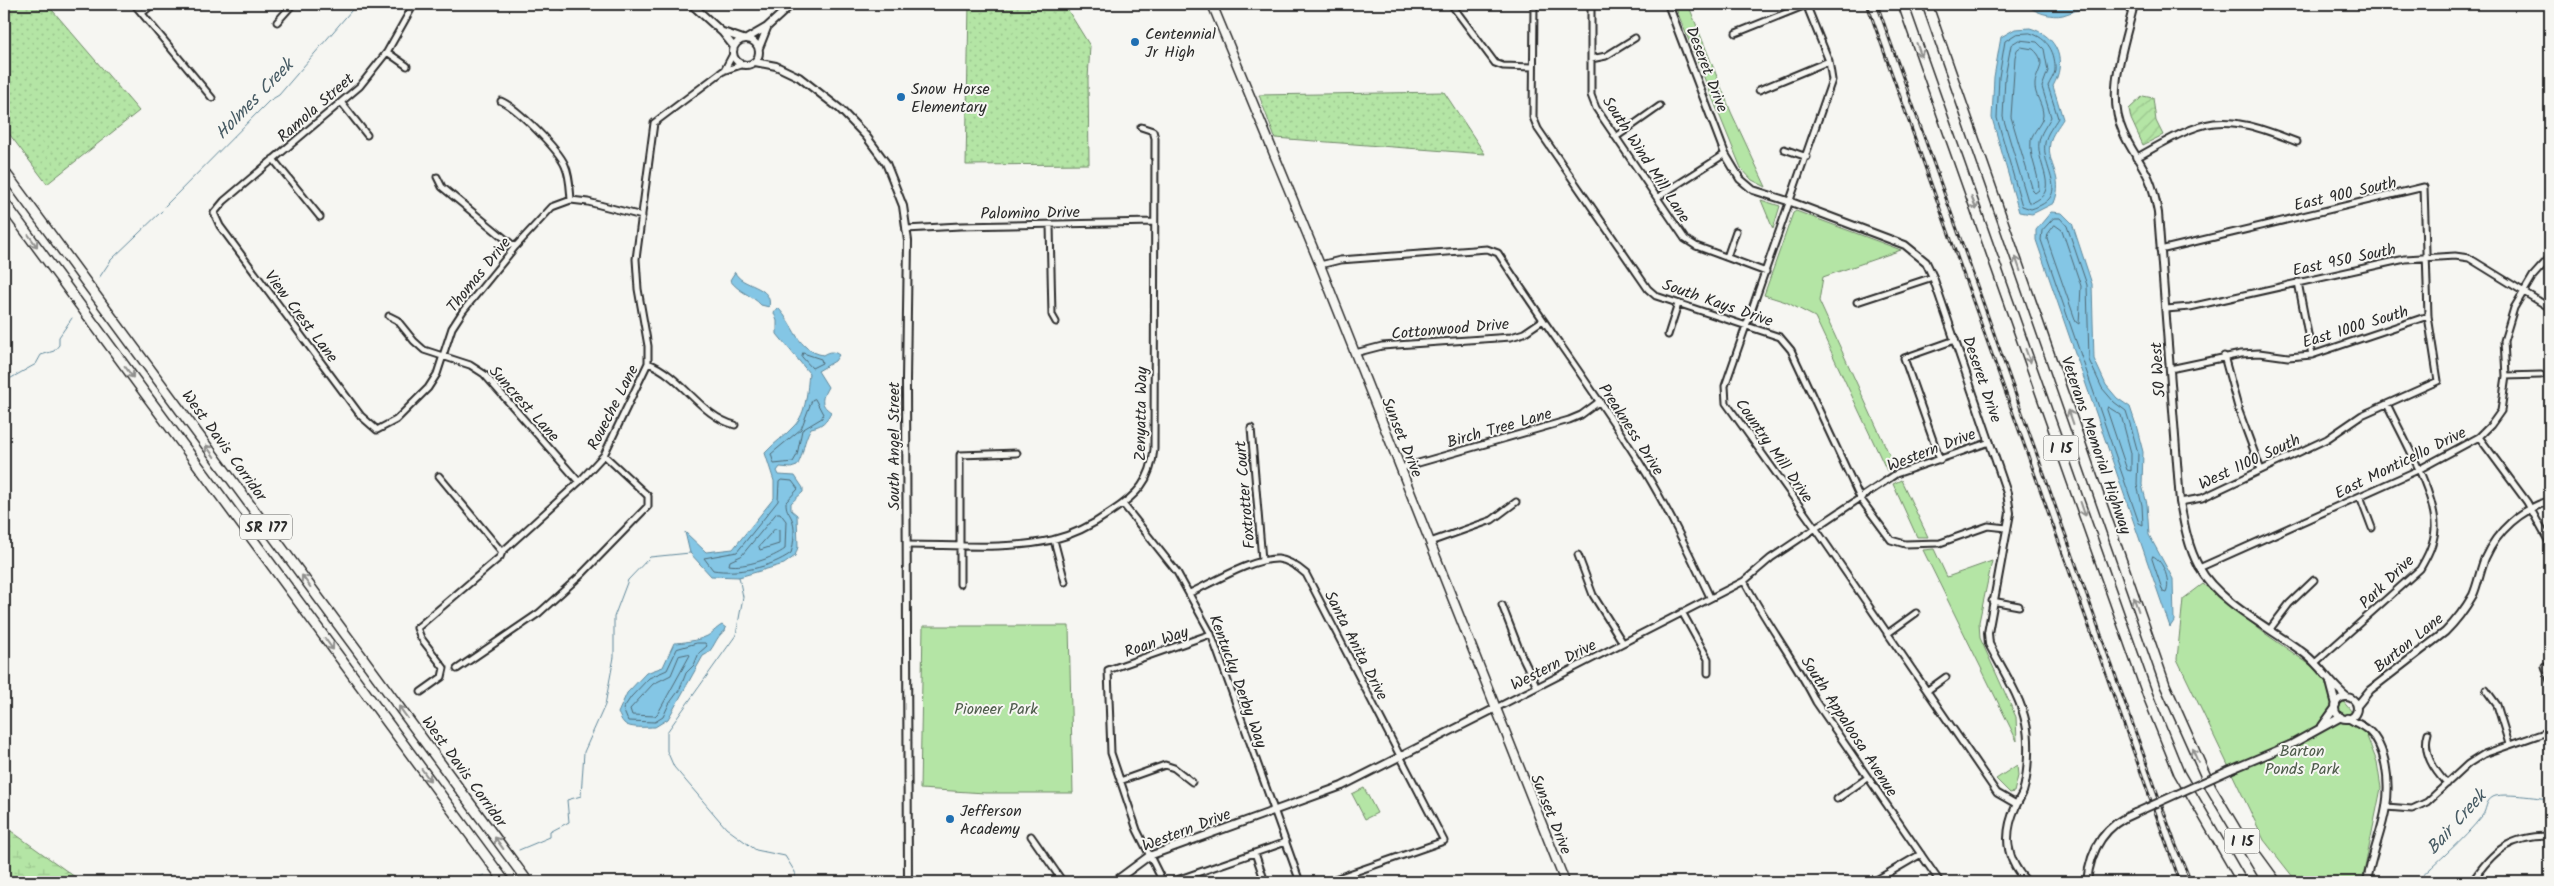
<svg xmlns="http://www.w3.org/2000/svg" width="2554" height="886" viewBox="0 0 2554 886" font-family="Kalam,sans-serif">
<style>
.grass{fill:url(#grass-dots);stroke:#708868}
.wetland{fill:url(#wetland-marsh);stroke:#708868}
.park{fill:#b4e5a5;stroke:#708868}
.garden{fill:url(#garden-furrows);stroke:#708868}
.water{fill:#84c6e5;stroke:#60889b}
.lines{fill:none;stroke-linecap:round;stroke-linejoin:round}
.shore{stroke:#4f6975;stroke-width:1}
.stream{stroke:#60889b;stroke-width:1}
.minor-casing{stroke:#2b2b2b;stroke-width:9}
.tertiary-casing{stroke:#2b2b2b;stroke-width:10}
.secondary-casing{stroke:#2b2b2b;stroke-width:11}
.motorway-casing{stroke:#2b2b2b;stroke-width:12}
.minor{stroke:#f6f6f2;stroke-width:5}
.tertiary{stroke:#f6f6f2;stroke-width:6}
.secondary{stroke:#f6f6f2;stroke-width:8}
.motorway{stroke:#f6f6f2;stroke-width:9}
.rail-casing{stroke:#2b2b2b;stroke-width:3}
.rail{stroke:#f6f6f2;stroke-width:1;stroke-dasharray:4;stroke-linecap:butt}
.tertiary-bridge-casing{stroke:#2b2b2b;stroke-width:10;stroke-linecap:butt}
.tertiary-bridge{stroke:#f6f6f2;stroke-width:6}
.oneway{stroke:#90908e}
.poi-dot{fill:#1f6fb2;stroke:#f6f6f2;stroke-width:2}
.labels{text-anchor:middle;stroke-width:4;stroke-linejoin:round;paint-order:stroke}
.shield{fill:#f6f6f2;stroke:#686867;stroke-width:1}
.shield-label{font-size:15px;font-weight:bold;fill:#2b2b2b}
.poi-label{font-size:16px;fill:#2b2b2b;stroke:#f6f6f2;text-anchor:start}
.street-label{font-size:16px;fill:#2b2b2b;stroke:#f6f6f2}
.park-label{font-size:16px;fill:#4d5a4a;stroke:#f6f6f2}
.water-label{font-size:18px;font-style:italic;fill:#465a63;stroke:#f6f6f2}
</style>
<defs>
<pattern id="grass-dots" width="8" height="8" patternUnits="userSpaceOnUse" patternTransform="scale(1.25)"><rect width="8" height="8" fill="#b4e5a5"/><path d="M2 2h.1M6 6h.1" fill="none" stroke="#9bc58e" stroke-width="1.8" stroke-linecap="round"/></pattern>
<pattern id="wetland-marsh" width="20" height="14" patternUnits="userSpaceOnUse" patternTransform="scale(1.25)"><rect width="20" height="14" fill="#b4e5a5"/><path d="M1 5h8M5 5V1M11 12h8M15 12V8" fill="none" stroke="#9bc58e"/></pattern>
<pattern id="garden-furrows" width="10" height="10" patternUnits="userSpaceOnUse" patternTransform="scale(1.25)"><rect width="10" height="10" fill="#b4e5a5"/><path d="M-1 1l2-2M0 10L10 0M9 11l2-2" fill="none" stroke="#9bc58e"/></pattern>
</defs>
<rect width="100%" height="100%" fill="#f6f6f2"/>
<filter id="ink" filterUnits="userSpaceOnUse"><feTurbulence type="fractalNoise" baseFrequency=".02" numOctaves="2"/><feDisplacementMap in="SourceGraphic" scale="10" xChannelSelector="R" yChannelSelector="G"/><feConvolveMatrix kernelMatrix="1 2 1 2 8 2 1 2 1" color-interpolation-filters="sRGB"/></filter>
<g filter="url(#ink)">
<path class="grass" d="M4,4H47L139,111L47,184L4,127Z
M969,4H1064L1090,46L1088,79L1089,164L966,165Z
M1444,92L1485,154L1275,138L1259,95Z"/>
<path class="wetland" d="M4,826L82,882H4Z"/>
<path class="park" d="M1674,4H1688L1731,112L1766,187L1752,180L1741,168Z
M1761,200L1780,206L1773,229Z
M1796,211L1901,250L1823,277L1819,301L1895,467L1887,471L1815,317L1786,302L1764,295L1793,213Z
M1901,480L1928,537H1917L1893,484Z
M1934,549L1947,577L1992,561L1979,622L1980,638L2016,717L2017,741L1923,550Z
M2203,584L2263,632L2316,669L2362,724L2377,762L2381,788L2362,882H2297L2264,840L2177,659L2183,599Z
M923,626H1069L1073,793H985L920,789Z
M2017,765L2018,776L2014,792L2010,793L1996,779Z
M1364,788L1377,813L1365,819L1352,794Z"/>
<path class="garden" d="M2143,96L2153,98L2156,121L2163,135L2143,145L2131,119L2129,109Z"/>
<path class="water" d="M2026,4H2085L2082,9C2075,10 2070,13 2063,15C2052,18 2033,12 2026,4Z
M2030,28C2058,36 2067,62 2053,86L2063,119C2059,126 2051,135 2050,143C2046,165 2065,176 2054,203L2032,214L2019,212L1992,118L1994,77L2001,37L2015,29Z
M2051,212L2062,213L2072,223L2092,284L2094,359L2106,385L2117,398L2130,407L2136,425L2143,452L2142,485L2147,504L2149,535L2173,579L2174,621L2170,627L2036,240V230Z
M735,272C740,287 774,285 769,307L761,305C752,295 738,292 730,280Z
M778,308C795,325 796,350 823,355C829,351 834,351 839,355L835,361L818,371L828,387C822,398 819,404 831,412C826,422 822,426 811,428C803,441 804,454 797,466L791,468L780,467L777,471L779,475L795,476L803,488V492L791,503V510L797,515L798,547L795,556L784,564L739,577L711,576L690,553L685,532L706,552L733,549L774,498V481L765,453C774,443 785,436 794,426C807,413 807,390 809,373L777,334V321L774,313Z
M722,625L726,628L725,631C715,636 714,652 703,656L668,719L655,727C647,727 629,729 624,723C621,720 620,716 618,713L627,693L646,673L663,667L674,643C682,643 699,640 705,637C711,635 716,628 722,625Z"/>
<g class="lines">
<path class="shore" d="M2030,33C2048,38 2056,53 2055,71C2054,76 2050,81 2048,86L2058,118C2054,125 2046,134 2045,143C2041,171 2073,196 2031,209L2022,206L1997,118L1999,77L2005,41L2016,34Z
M2019,40L2037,42L2044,49L2048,71L2042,87L2051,117C2047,125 2040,133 2039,142C2036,165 2062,192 2031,203L2028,201L2003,117L2005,77L2011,45Z
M2021,47L2033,49C2049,63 2036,71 2035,84C2034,95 2043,104 2043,115C2043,123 2033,131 2031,140C2029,158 2039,172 2039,190L2035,193L2033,191L2011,117L2015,57L2017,50Z
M2054,218H2060L2067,226L2087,285L2089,360L2102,388L2114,402L2126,411L2131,427L2138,453L2137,485L2142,505L2143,525L2139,523L2041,240L2042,231Z
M2055,225L2062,230L2081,286L2079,324L2076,322L2047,239L2048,234Z
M803,353L821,359L822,363L812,368L802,357Z
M815,399L823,414L822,418L802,430L797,455L793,462L774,464L771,454L801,429L812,400Z
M2108,407L2121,415L2131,453V471L2127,470L2107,410Z
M782,480L792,481L798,489L786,502C786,510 788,511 791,517C796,525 794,544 791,553C770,568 738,574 713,570L704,558L737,552L778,501L779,482Z
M777,513H780L786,521L785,549C773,558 744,568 729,565L730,561L741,556Z
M775,529L779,530V544L760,550L759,547Z
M2153,556C2164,561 2171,583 2166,593L2163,592L2152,559Z
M697,643H705L707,646L699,653L694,665L686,673L680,689L669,704L663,717L655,722L628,721L623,709L631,697L649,678L667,670L677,649Z
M688,654L690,655L658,713L655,716L632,715L630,709L653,684L671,675L679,656Z"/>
<path class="stream" d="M165,206L269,101L279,95L357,4
M99,278L111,260L162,211
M4,382L36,364L41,355L54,351L59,345V337L72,318
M739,577L743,597L736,635L667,732V751L674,767L726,828L756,850L785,856L795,872L796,882
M519,850L550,837V832L569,822L567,800L581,796L584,752L605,705L614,657V617L628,580L650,557L690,553
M424,882L430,877H434L438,882
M462,882V880L466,878L472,881L484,875
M2416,882C2438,861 2463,840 2482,816C2487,810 2485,801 2493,797C2502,792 2538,798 2550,799"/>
<g class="minor-casing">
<path id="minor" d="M134,4L212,98
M414,4L387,52L360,86L224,201L214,213L220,226L361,416L377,430L396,420L428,388L437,374L452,328L463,311L515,247L552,207L571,200L588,202L642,216
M562,4L564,6
M1451,4L1495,63L1503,66L1533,67
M1534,4L1533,117L1538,129L1648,289L1656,296L1780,337L1791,350L1860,498L1891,540L1905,544L1940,543L1988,526L2007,528
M1591,4V95L1596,108L1685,239L1696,246L1766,272
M1806,4L1829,61L1832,80L1725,386L1726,403L1816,529L1997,793L2016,804
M142,13L153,4
M277,22L293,4
M1736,33L1806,5
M387,52L407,66
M1591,59L1606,56L1635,38
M724,71L733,54
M1759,90L1829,61
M501,101C517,108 558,149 565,165C570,176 570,188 571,200
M341,102L367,135
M1616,137L1660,106
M1784,149L1807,157
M2136,158C2208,117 2218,111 2297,142
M273,159L320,217
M437,177L442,187L515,247
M1658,197L1725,154
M1050,225L1052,315L1056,322
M906,229L960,226L1154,222
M2160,250L2424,187L2428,316L2438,381L2362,415L2327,439L2202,498L2180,502
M1727,257L1736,231
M1320,265L1340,260L1487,249L1498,253C1546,327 1600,398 1646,473C1670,513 1690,555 1710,597
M2298,282L2312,355
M1857,302L1933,277
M2166,309L2190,307L2405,259L2455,256L2469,258L2550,308
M389,316L397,320L414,341L424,350L470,365L484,374L579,482
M1668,335L1678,304
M1355,353L1382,346L1511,337L1524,333L1543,320
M2224,356L2239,411L2261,470
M648,363C682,376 700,416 735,425
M2170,369L2241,354L2259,353L2288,357L2312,355L2428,316
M2506,376L2541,375
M1251,428L1262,560
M2479,437L2527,502L2550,544
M1940,460L1904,358L1955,340
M1401,468L1569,420L1581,415L1600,401
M439,476L502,552
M2360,496L2372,528
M1123,504L1177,572L1211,634L1300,882
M1054,540L1065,582
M1430,542L1492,520L1516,502
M907,545C954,545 1006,550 1052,540C1073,535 1094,524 1111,512C1137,495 1151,481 1154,449L1155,138L1153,131L1141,127
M1578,555L1593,595L1623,643
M2199,568L2418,470L2479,437L2491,425L2501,411L2506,376L2504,341L2514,308L2533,276L2550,257
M1744,581C1766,623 1795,660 1816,702L1940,882
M960,584V455L1017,453
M1190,593C1214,582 1253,558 1278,559C1289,560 1298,567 1306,574L1444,841L1326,882
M1992,601L2019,606
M1502,605L1521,654L1537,687
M1682,612L1708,659V673
M2270,629L2289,604L2314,580
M1887,634L1916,613
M2316,662L2420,569C2427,557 2434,544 2435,529C2437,495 2402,436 2387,404
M2545,666L2550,681
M457,669L539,613L581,575L648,506V496L604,455
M1928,690L1946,677
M2486,690L2497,705L2509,744
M421,692L442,677L444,668L421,638L417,628L500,557L502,552L579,482L604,455L648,363V346L638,289L636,259L654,123L723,71L744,64
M1496,708L1744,581L1771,558L1896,474L1990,442
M2428,733C2422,753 2434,770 2447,784
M1120,781L1165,765L1174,768L1192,782
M1837,799L1867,778
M2386,807L2412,809L2427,802L2468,764L2484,754L2550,731
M1031,836L1063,882
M1255,853L1265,882
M1163,882L1137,830L1111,753L1108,670L1211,634
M1171,882L1286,842
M1873,882L1921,854
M2472,882C2493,850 2510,836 2550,836"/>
</g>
<g class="tertiary-casing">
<path id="tertiary" d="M691,4L722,32L734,47
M1668,4L1725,154L1740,179L1753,190L1791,202L1905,245L1926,262L1933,277L2007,493L2010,513L1988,633L1989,644C2002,669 2021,697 2026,724C2030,741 2028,776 2023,792C2021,797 2018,801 2016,806C2003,834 2005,859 2027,882
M2134,4C2125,44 2105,92 2123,132C2130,149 2142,163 2149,179C2154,190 2156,202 2158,213L2180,502C2184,524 2188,547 2199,567C2218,603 2273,629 2305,654C2321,666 2331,685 2347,697
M723,32L743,39
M748,38L767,27L792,4
M733 52a13 13 0 1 1 26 0a13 13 0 1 1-26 0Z
M759,48L767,28
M755,62L776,66L799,77L840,109L866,136L886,163L903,206L908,241L906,380L908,882
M2330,682L2336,705
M2335 708a11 11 0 1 1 22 0a11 11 0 1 1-22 0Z
M2357,706L2370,690L2445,632C2456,621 2465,609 2473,595C2478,584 2480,570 2485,558C2497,531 2521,509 2550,501
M2348,718C2354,722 2362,725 2368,730C2387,747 2390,783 2386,807C2382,832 2371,856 2367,882
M2322,726L2335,708
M2230,770L2292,744L2341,717
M1114,882L1149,856L1342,786L1496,708
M2087,882C2090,850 2104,825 2135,813"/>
</g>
<g class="secondary-casing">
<path id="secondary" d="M1212,4L1320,265L1565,882"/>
</g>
<g class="motorway-casing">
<path id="motorway" d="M1903,4L2148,696L2179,773L2242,882
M1927,4L2165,685L2211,788L2267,882
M4,171L528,882
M4,202L505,882
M2257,856L2276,882"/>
</g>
<use href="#minor" class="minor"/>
<use href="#tertiary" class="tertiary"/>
<use href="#secondary" class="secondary"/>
<use href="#motorway" class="motorway"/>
<g class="rail-casing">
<path id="rail" d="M1867,4L2180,882
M1877,4L2175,843L2191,882"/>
</g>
<use href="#rail" class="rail"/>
<g class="tertiary-bridge-casing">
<path id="tertiary-bridge" d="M2135,813L2230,770"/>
</g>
<use href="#tertiary-bridge" class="tertiary-bridge"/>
</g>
<defs><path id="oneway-shaft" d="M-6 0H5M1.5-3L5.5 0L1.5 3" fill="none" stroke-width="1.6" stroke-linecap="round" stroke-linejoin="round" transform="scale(1.25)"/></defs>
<g class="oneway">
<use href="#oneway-shaft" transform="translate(1919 50) rotate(70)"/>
<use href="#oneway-shaft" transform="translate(1974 203) rotate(70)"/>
<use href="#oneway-shaft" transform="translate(33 241) rotate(54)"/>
<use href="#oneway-shaft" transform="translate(2018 264) rotate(-109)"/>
<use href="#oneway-shaft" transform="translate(2028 356) rotate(70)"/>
<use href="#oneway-shaft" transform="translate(129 372) rotate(54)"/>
<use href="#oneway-shaft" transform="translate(2071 417) rotate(-109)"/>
<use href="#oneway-shaft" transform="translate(210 451) rotate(-126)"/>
<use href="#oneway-shaft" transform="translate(2083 509) rotate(71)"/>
<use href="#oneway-shaft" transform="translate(306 581) rotate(-126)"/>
<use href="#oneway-shaft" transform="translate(2136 604) rotate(-109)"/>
<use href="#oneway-shaft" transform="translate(329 644) rotate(54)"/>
<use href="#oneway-shaft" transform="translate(403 712) rotate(-126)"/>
<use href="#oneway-shaft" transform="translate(2195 755) rotate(-113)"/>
<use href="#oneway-shaft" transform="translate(426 775) rotate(54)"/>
<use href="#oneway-shaft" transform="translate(499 843) rotate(-126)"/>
</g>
</g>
<g class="poi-dot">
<circle cx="1135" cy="42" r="5"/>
<circle cx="901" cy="97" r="5"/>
<circle cx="950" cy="819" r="5"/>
</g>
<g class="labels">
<g class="shield">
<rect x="2043.5" y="435.5" width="35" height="25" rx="4"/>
<rect x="240" y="514.5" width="52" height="25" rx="4"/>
<rect x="2224.5" y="828.5" width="35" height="25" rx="4"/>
</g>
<g class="shield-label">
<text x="2061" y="453">I 15</text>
<text x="266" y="532">SR 177</text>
<text x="2242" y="846">I 15</text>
</g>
<g class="poi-label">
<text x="1145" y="39">Centennial<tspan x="1145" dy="18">Jr High</tspan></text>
<text x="911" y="94">Snow Horse<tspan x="911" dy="18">Elementary</tspan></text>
<text x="960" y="816">Jefferson<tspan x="960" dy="18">Academy</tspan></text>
</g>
<g class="street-label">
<text transform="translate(1708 69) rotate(69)" y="6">Deseret Drive</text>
<text transform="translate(315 107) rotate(-41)" y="6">Ramola Street</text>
<text transform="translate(1647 159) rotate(57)" y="6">South Wind Mill Lane</text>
<text transform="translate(2345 193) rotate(-13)" y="6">East 900 South</text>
<text transform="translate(1030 212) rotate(-1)" y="6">Palomino Drive</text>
<text transform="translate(2344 259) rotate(-12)" y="6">East 950 South</text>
<text transform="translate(478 274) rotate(-51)" y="6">Thomas Drive</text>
<text transform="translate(1718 302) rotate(19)" y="6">South Kays Drive</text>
<text transform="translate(302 316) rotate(53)" y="6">View Crest Lane</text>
<text transform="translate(2355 326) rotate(-17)" y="6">East 1000 South</text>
<text transform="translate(1450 328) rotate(-5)" y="6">Cottonwood Drive</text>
<text transform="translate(2157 370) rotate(-94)" y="6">50 West</text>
<text transform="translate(1983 379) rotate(71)" y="6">Deseret Drive</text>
<text transform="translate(525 403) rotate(48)" y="6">Suncrest Lane</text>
<text transform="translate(612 407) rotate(-63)" y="6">Roueche Lane</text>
<text transform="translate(1140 414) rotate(-89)" y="6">Zenyatta Way</text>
<text transform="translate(1499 427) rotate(-16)" y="6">Birch Tree Lane</text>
<text transform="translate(1632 429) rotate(57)" y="6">Preakness Drive</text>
<text transform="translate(1403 437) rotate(68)" y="6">Sunset Drive</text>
<text transform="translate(225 445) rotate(54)" y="6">West Davis Corridor</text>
<text transform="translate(2097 445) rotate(71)" y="6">Veterans Memorial Highway</text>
<text transform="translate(893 446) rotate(-90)" y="6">South Angel Street</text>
<text transform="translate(1931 449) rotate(-21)" y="6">Western Drive</text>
<text transform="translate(1775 450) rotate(55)" y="6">Country Mill Drive</text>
<text transform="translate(2249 461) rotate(-25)" y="6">West 1100 South</text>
<text transform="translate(2400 462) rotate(-26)" y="6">East Monticello Drive</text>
<text transform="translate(1244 495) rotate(-95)" y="6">Foxtrotter Court</text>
<text transform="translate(2386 581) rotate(-44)" y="6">Park Drive</text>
<text transform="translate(1156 641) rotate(-19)" y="6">Roan Way</text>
<text transform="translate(2408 642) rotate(-39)" y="6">Burton Lane</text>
<text transform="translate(1357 645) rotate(63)" y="6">Santa Anita Drive</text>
<text transform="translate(1553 664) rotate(-27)" y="6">Western Drive</text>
<text transform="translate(1239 681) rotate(70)" y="6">Kentucky Derby Way</text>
<text transform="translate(1850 726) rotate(57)" y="6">South Appaloosa Avenue</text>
<text transform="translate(465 771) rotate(54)" y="6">West Davis Corridor</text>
<text transform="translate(1552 814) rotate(68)" y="6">Sunset Drive</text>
<text transform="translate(1186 829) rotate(-21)" y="6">Western Drive</text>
</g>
<g class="park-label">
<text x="996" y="714">Pioneer Park</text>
<text x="2302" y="756">Barton<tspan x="2302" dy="18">Ponds Park</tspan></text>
</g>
<g class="water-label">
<text transform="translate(254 99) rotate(-46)" y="6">Holmes Creek</text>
<text transform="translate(2456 822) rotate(-48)" y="6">Bair Creek</text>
</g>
</g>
<rect width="2554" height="886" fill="none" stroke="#f6f6f2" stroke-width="20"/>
<rect x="10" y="10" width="2534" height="866" fill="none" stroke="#2b2b2b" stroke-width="2" filter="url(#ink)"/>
</svg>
